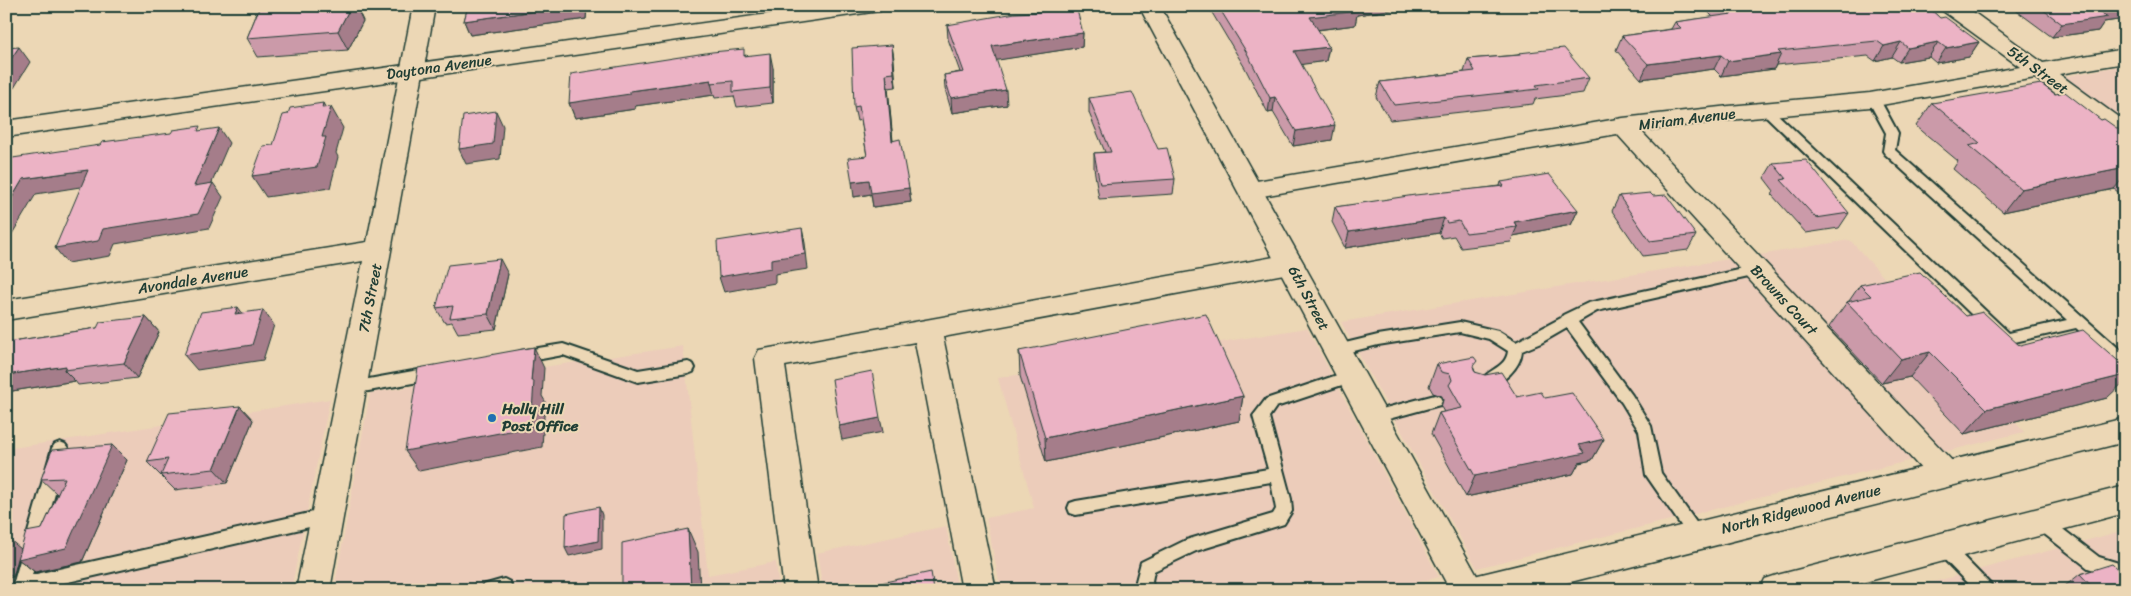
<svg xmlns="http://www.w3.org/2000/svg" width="2131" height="596" viewBox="0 0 2131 596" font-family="Sriracha,sans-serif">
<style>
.built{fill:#ecccba}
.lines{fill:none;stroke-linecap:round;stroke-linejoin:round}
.service-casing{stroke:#1f3d34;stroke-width:4}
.minor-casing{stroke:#1f3d34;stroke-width:3}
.tertiary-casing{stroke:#1f3d34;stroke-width:3}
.primary-casing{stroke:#1f3d34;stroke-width:3}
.service{fill:#ecd7b5;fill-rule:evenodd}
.minor{fill:#ecd7b5;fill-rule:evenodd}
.tertiary{fill:#ecd7b5;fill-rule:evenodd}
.primary{fill:#ecd7b5;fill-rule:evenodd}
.wall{fill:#cb9aa9;stroke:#1f3d34}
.shaded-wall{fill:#a57d8a;stroke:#1f3d34}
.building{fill:#ecb3c5;stroke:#1f3d34}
.poi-dot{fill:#1f6fb2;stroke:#ecd7b5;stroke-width:2}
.labels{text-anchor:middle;stroke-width:4;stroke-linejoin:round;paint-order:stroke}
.street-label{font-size:15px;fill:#1f3d34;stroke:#ecd7b5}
.poi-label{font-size:15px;font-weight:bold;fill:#1f3d34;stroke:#ecd7b5;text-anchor:start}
</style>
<rect width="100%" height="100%" fill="#ecd7b5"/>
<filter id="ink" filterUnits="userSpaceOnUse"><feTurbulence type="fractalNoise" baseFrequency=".02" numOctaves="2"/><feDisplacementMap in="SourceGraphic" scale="10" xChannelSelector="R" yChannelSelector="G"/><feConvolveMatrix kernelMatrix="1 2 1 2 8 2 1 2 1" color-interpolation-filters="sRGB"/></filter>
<g filter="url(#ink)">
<path class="built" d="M2125,65V122L2062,77Z
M1850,240L2024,432L1944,452L1759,255Z
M1729,259L1912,460L1477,568L1341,322Z
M1307,328L1439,577L1386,590H1001L986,518L1034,508L998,378Z
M683,346L708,575L776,562L779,590H334L370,393Z
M330,399L291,590H6V449Z
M946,526L958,590H823L817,553Z
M2125,530V590H1904Z"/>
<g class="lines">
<g class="service-casing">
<path id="service" d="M1874,96L1880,100L1898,133L1895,150L2125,354V368L2120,367L2076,328L2006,344L2001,343L1760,110L1762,107H1770L2009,333L2067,320L1885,154L1883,151L1886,133L1868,100Z
M1757,266L1762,268L1764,271L1762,274L1597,311L1578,322L1632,395L1651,426L1661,473L1705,535L1703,540L1697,542L1691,540L1646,475L1639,431L1622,403L1567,328L1541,343L1522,351C1520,369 1503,383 1486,389L1481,387L1479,383C1486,369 1506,369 1508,351L1489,339L1460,332L1378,345L1338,355L1333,354L1331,350L1333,346L1378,335L1460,322L1498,331L1516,342L1561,318L1563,315L1588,303Z
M563,344L638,370L688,362L693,364L695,368L693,372L688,374L638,382L563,355L520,363L515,361L513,357L515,353L520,351Z
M435,367L440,369L442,373L440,377L435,379L352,394L347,392L345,388L347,384L352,382Z
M1352,370L1357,372L1359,376L1357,380L1276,407L1269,417L1291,499L1292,511L1284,524L1196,551L1154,571L1152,581L1154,590H1137L1136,581L1141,562L1186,540L1273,514L1276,509L1271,482L1076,515L1070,513L1068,508L1070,503L1076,501L1268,469L1253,416L1266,399Z
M1435,395L1440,397L1442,401L1440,405L1374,423L1369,421L1366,417L1369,413L1374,411Z
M60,442L65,444L68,448L32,575L327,509L333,511L335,516L333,521L327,523L33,590H15L13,585L52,448L55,444Z
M2040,514L2046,516L2099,557L2125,565V580L2088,568L2034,526L2032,521L2034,516Z
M1943,540L1949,542L1991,585L1993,590H1974L1937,552L1935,547L1937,542Z
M504,579L510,582L512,590H481L483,585Z"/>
</g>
<g class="minor-casing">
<path id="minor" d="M413,6H435L330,590H296L363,261L6,320V300L367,242Z
M1941,6H1965L2043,63L2125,49V63L2059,74L2125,122V142L2117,139L2035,78L1870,107L1729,120L1641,131L1956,465L1961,474L1956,483L1945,487L1934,483L1617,134L1251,198L1242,196L1238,190L1242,184L1251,182L1623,118L1729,106L1870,93L2020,67L1943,11Z
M1291,254L1300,257L1304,264L1300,271L943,337L996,590H962L915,342L785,366L818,590H784L755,358L759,350Z"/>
</g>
<g class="tertiary-casing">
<path id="tertiary" d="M825,6H882L880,11L872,12L6,137V121Z
M1139,6H1160L1485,590H1450Z"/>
</g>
<g class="primary-casing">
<path id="primary" d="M2125,418V442L1539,590H1461L1466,579L1478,575Z
M2125,486V513L1835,590H1760L1765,579L1777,575Z"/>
</g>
<use href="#service" class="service"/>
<use href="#minor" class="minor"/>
<use href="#tertiary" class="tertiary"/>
<use href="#primary" class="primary"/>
</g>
<path class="wall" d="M260,6H356L363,21L348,50L258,57L247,38Z
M468,6H603L587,8L586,19L470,35L464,21Z
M1208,6H1416L1357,15L1355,25L1318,30L1329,47L1326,61L1301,64L1332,140L1293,146L1273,112L1268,113L1245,68Z
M1702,6H1927L1940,18L1979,42L1969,57L1936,63L1929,57L1899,62L1892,57L1875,61L1868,56L1776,65L1774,69L1721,76L1714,69L1641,79L1616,50L1622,36L1671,29L1675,22L1713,17Z
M2010,6H2125V19L2104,22L2098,31L2052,37Z
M947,25L1083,33L1082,47L996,60L1007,105L952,113L945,89L944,75L960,72L948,39Z
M892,45L896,87L888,88L893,141L909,188L911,202L873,207L871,194L854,197L867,156L861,120L857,121L854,107Z
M1519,53L1589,78L1583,93L1535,99L1533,104L1390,120L1376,97L1380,82L1464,72L1468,59L1518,55Z
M746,55L773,68V103L737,107L734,96L715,98L714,95L635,106V109L575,118L569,103Z
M2055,94L2101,120L2125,134V197L2114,189L2003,212L1953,169L1958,161L1916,126L1932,103Z
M1089,98L1158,149L1175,179L1173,194L1099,199L1094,168V153L1105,152L1089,113Z
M1773,163L1849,213L1839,228L1806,233L1772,195L1774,191L1764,178Z
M1501,182L1578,210L1571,225L1513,236L1511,242L1461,248L1454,236L1442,238L1439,233L1345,248L1332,222L1335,207L1500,186Z
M1619,196H1653L1696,235L1688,250L1643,256L1612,211Z
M508,274L496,329L458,333L452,322L445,323L436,308Z
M1860,285L1966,316L2020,346L2107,398L1964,434L1910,377L1882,383L1829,327L1847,302L1849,301Z
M146,317L159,332L137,378L78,385L75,381L6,392V342L97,328Z
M1019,351L1243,396L1239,421L1046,462L1020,376Z
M1437,364L1474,369L1475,372L1517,397L1545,398L1604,439L1592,460L1579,463L1573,474L1466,497L1431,434L1439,413L1444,412L1441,407L1443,400L1442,396L1433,393L1429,386Z
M240,406L253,420L227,483L175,490L147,462Z
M112,445L127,460L82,562L35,572L18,559L13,577L6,578V540L21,549L42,529L58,494H57L41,479Z
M2080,574L2125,590H2060Z"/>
<path class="shaded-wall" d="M351,6H356L363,21L348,50L338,31Z
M570,6H587L586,19L470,35L464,21Z
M1351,6H1416L1357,15L1355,25L1308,31L1310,17Z
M2125,7V19L2104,22L2098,31L2052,37L2062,24L2098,11Z
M1083,33L1082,47L992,61V46Z
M1901,42L1892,57L1875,61L1884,46Z
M1938,42L1929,57L1899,62L1908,48Z
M1979,42L1969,57L1936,63L1946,48Z
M892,45L894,59L896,87L894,73Z
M19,47L30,62L14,88L6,89V66Z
M1329,47L1326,61L1291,66L1294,51Z
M770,53L773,68V103L770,88Z
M1781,54L1774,69L1721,76L1728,61Z
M1721,55L1714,69L1641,79L1648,64Z
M886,74L888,88L894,155L892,141Z
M711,80V83L714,95L635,106V109L575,118L569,103L630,91Z
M1006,90L1007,105L952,113L951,98Z
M1275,97L1273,112L1268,113L1270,98Z
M323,103L329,114L331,107L343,128L336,153L338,157L330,188L266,197L252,176L322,137V108Z
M496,111L503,126L500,159L466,164L459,149Z
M1335,125L1332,140L1293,146L1296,131Z
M219,128L229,143L204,201L194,186Z
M2125,168V176L2114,189L2003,212L2021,189Z
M88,170L99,184L36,194L6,244V208L23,179Z
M869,180L909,188L911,202L873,207L871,194L854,197L852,182Z
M213,183L223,197L209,228L115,244L110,256L67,263L55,248Z
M1578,210L1571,225L1513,236L1517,227L1514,222Z
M1444,218L1439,233L1345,248L1349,232Z
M802,228L805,243L808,269L775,274V283L724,292L719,277L771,259Z
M500,259L508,274L496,329L488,314Z
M238,307L249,322L235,314Z
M263,310L274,325L263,360L197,370L184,355Z
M146,317L159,332L137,378L124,363Z
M534,347L544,368L542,396L545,401L542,447L419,471L405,451L531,381Z
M1930,352L1910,377L1882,383L1901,359Z
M66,366L64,370L75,381L6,392V375Z
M2125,375V381L2107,398L1964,434L1987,409Z
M1243,396L1239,421L1046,462L1045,438Z
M240,406L253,420L227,483L214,469Z
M880,418L883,432L842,440L839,426Z
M1604,439L1592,460L1579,463L1573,474L1466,497L1475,476L1579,445Z
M112,445L127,460L82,562L35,572L18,559L13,577L6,572V549L9,539L21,549L19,558Z
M599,507L602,515V549L569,556L565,548Z
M688,529L698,552L700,590H691Z"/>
<path class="building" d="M260,6H351L338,31L247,38Z
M468,6H570L464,21Z
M1218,6H1355L1358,11L1310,17L1329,47L1294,51L1335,125L1296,131L1275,97L1270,98L1247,53Z
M1724,6H1927L1940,18L1945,17L1979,42L1946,48L1938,42L1908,48L1901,42L1884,46L1877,41L1778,51L1781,54L1728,61L1721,55L1648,64L1622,36L1681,28L1675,22L1732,14Z
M2038,6H2125V7L2098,11L2108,17L2062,24Z
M1077,10L1083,33L992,46L1006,90L951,98L944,75L964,72L947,25L1015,13Z
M892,45L894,73L886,74L892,141L900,139L909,188L871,193L869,180L852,182L848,158L867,156L859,106L854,107L852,48Z
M19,47L6,66V48Z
M1564,48L1589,78L1536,85L1539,89L1394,105L1380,82L1475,71L1468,59L1520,55L1519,53Z
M744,49V56L770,53V88L733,92V81L711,83V80L630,91V94L569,103L571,74L712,52Z
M2041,84L2055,94L2065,92L2101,120L2104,119L2125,134V168L2021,189L1969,146L1980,143L1932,103Z
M1132,92L1158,149L1167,148L1175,179L1100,184L1094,153L1111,152L1089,98Z
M323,103L322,108L331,107L322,137H326L317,167L252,176L263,146L273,145L283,115L288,114L290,108Z
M496,111L493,144L459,149L463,116Z
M200,126L198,131L219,128L194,186L213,183L198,214L103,229L98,241L55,248L88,170L23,179L6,208V159L100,145L102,142L171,133L173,130Z
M1806,160L1849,213L1816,218L1781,180L1786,179L1773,163Z
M1549,174L1578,210L1514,222L1517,227L1466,233L1459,221L1447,223L1444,218L1349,232L1335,207L1415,195L1504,186L1501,182Z
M1650,193L1653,196L1666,195L1696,235L1650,241L1619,196Z
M802,228L805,254L771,259V268L719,277L717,241Z
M500,259L488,314L450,318L453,306L436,308L448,265Z
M1920,272L1966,316L1983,312L2020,346L2083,330L2125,367V375L1987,409L1930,352L1901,359L1847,302L1871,296L1860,285Z
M238,307L235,314L263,310L252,345L184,355L201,312Z
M1206,314L1243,396L1045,438L1019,351Z
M146,317L124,363L64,370L66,366L6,375V342L97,328L100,322Z
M534,347L531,381H534L531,427L405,451L418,368Z
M1474,357L1477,361L1473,366L1475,372L1485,375L1501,372L1517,397L1541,392L1545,398L1572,393L1604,439L1579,445L1585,453L1475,476L1439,413L1462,408L1449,385L1452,380L1450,374L1441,372L1437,364Z
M872,371L880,418L839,426L832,379Z
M240,406L214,469L161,475L168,459L147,462L169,413Z
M112,445L66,548L18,559L26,532L42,529L65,478L41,479L52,450Z
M599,507L598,541L565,548L566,514Z
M688,529L691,590H622V543Z
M9,539L6,549V540Z
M2112,564L2125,576V590H2095L2080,574Z
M931,572L934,590H848Z"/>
</g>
<circle class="poi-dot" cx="492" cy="418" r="5"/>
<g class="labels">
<g class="street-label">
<text transform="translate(439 67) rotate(-8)" y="5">Daytona Avenue</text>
<text transform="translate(2038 70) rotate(36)" y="5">5th Street</text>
<text transform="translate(1687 119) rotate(-7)" y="5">Miriam Avenue</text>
<text transform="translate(193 280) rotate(-9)" y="5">Avondale Avenue</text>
<text transform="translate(370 298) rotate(-79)" y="5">7th Street</text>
<text transform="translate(1309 298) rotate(62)" y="5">6th Street</text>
<text transform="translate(1784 300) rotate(47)" y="5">Browns Court</text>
<text transform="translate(1801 509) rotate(-14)" y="5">North Ridgewood Avenue</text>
</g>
<g class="poi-label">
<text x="502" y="414">Holly Hill<tspan x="502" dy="17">Post Office</tspan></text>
</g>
</g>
<rect width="2131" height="596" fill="none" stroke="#ecd7b5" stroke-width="25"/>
<rect x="12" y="12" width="2106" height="571" fill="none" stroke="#1f3d34" stroke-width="2" filter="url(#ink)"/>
</svg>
